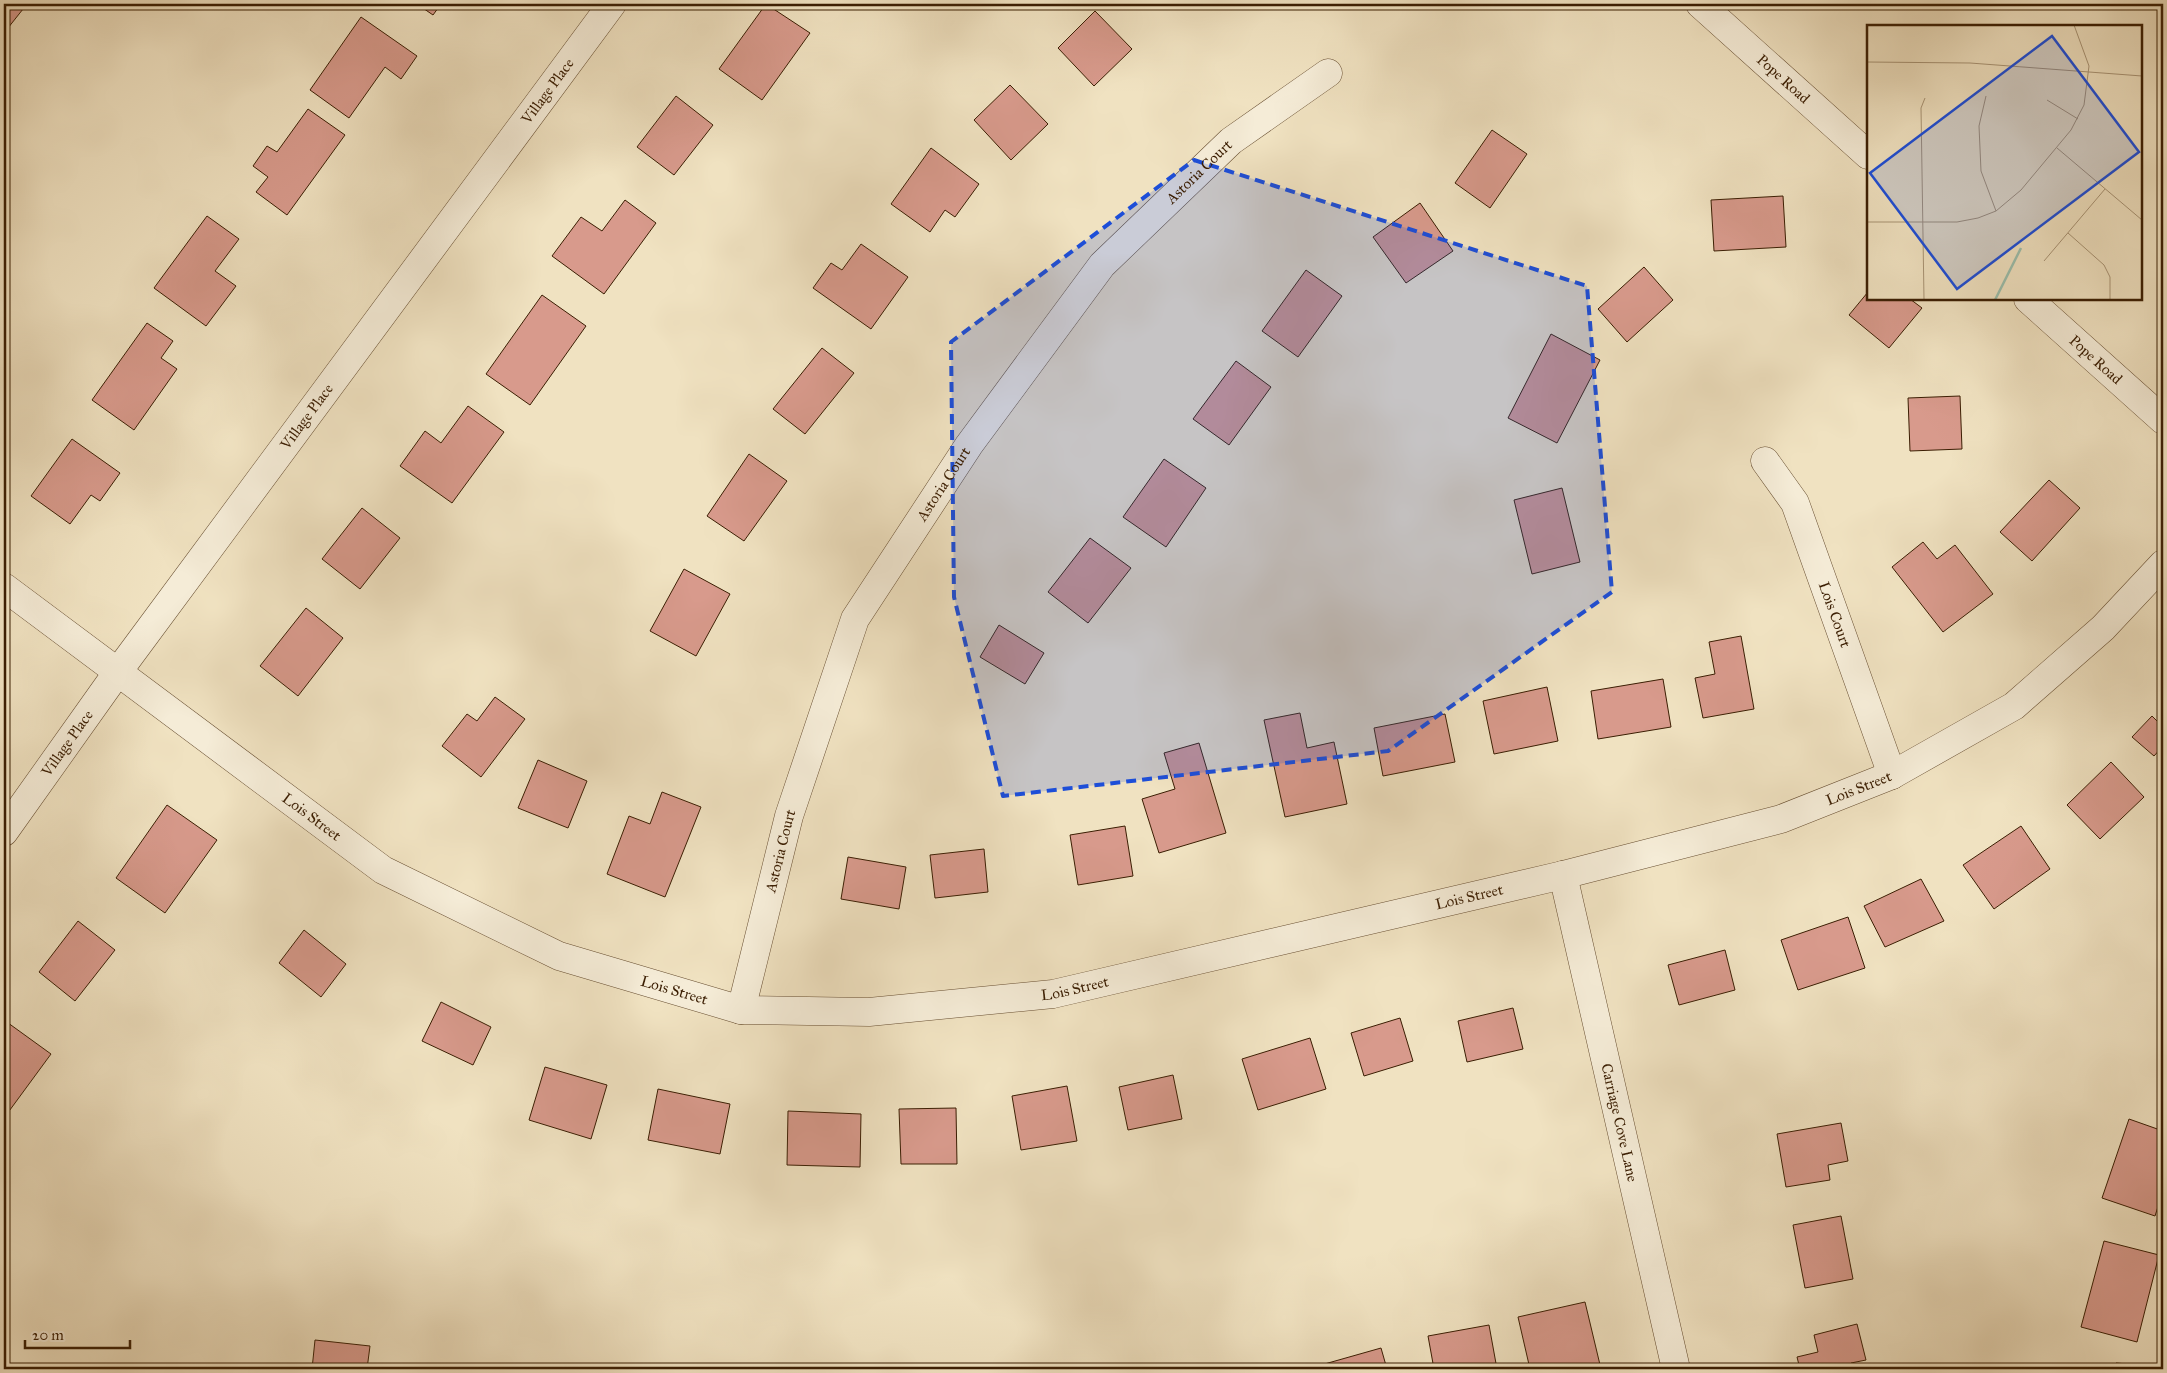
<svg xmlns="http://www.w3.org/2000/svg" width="2167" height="1373" viewBox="0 0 2167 1373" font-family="'IM FELL Great Primer',serif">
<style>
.building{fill:#d89a8c;stroke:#3b1e03}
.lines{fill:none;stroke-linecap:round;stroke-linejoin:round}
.minor-casing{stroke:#684f32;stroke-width:29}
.tertiary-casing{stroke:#684f32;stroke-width:29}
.minor{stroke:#f5ecd7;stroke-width:28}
.tertiary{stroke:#f5ecd7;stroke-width:28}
.marked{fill:#1d4ed8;fill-opacity:0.2;stroke:#1d4ed8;stroke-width:4;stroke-dasharray:10 6;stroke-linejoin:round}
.labels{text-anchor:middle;stroke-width:4;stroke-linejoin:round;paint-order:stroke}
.street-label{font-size:15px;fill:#3b1e03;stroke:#f5ecd7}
.inset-river{fill:none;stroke:#9bbfad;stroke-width:2.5}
.inset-road{fill:none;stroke:#a89475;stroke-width:1}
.view{fill:#1d4ed8;fill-opacity:0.15;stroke:#1d4ed8;stroke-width:2.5}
.inset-edge{fill:none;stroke:#3b1e03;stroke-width:2.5}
</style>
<rect width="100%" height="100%" fill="#f0e2c1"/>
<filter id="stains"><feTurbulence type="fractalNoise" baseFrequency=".004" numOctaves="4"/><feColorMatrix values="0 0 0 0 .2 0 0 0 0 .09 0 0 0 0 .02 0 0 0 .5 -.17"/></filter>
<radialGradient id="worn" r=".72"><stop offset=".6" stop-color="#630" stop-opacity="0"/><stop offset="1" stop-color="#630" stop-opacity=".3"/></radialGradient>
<path class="building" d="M4,4H27L4,33Z
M417,4H441L433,15Z
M766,4L810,33L762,100L719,69Z
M1095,11L1132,49L1094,86L1058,48Z
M361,17L417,56L401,79L385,67L349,118L310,90Z
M1010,85L1048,124L1011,160L974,120Z
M676,96L713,125L674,175L637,147Z
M308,109L345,135L287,215L256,192L268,177L253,166L267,146L277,152Z
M1492,130L1527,154L1490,208L1455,183Z
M931,148L979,184L955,217L945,210L930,232L891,204Z
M1783,196L1786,247L1714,251L1711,200Z
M625,200L656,223L604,294L552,256L581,217L602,231Z
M1420,203L1453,251L1406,283L1373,237Z
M207,216L239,239L215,271L236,286L206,326L154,288Z
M861,244L908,277L871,329L813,288L831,263L842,270Z
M1644,267L1673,300L1627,342L1598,309Z
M1306,270L1342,296L1298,357L1262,331Z
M1868,292V299H1910L1922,308L1889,348L1849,315Z
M542,295L586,326L530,405L486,374Z
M147,323L173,341L161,358L177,369L134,430L92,400Z
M1551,334L1600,360L1557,443L1508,418Z
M822,348L854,373L805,434L773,409Z
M1236,361L1271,387L1229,445L1193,419Z
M1960,396L1962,449L1910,451L1908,398Z
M468,406L504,432L452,503L400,466L425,431L441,443Z
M72,439L120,473L100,501L91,495L70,524L31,496Z
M749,454L787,481L744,541L707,516Z
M1164,459L1206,488L1166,547L1123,517Z
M2049,480L2080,508L2032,561L2000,532Z
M1562,488L1580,562L1532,574L1514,500Z
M362,508L400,538L360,589L322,559Z
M1090,538L1131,568L1088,623L1048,592Z
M1923,542L1937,559L1955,545L1993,594L1943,632L1892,567Z
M684,569L730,594L696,656L650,631Z
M306,608L343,638L298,696L260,666Z
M999,625L1044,653L1025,684L980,657Z
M1741,636L1754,709L1703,718L1695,678L1715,674L1709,642Z
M1663,679L1671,727L1598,739L1591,691Z
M1547,687L1558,741L1494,754L1483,701Z
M495,697L525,719L481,777L442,746L467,714L477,721Z
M1300,713L1307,748L1334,742L1347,804L1285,817L1264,720Z
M1445,714L1455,762L1383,776L1374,728Z
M2152,716L2163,727V746L2154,756L2132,737Z
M1199,743L1226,833L1159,853L1142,799L1175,789L1164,753Z
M538,760L587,781L568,828L518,808Z
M2111,762L2144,797L2100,839L2067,805Z
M662,792L701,807L665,897L607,874L629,816L650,824Z
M167,805L217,840L165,913L116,878Z
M1125,826L1133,876L1078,885L1070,835Z
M2021,826L2050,869L1994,909L1963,865Z
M984,849L988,892L935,898L930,855Z
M848,857L906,867L899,909L841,899Z
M1921,879L1944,921L1885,947L1864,906Z
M1848,917L1865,968L1798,990L1781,940Z
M78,921L115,950L75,1001L39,972Z
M304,930L346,964L321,997L279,963Z
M1725,950L1735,990L1679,1005L1668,965Z
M441,1002L491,1027L473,1065L422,1041Z
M1513,1008L1523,1049L1467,1062L1458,1021Z
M1400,1018L1413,1061L1364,1076L1351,1033Z
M4,1020L51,1054L4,1118Z
M1310,1038L1326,1089L1258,1110L1242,1059Z
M545,1067L607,1085L591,1139L529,1120Z
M1173,1075L1182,1119L1128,1130L1119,1087Z
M1067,1086L1077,1141L1021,1150L1012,1096Z
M658,1089L730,1104L720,1154L648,1140Z
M956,1108L957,1164H901L899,1109Z
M788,1111L861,1114L860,1167L787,1165Z
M2129,1119L2163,1131V1191L2155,1216L2102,1198Z
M1841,1123L1848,1161L1828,1165L1830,1180L1786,1187L1777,1134Z
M1841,1216L1853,1279L1805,1288L1793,1225Z
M2104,1241L2159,1255L2137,1342L2081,1327Z
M1585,1302L1601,1369H1530L1518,1317Z
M1857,1324L1866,1360L1851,1363L1853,1369H1800L1797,1357L1818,1352L1814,1335Z
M1489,1325L1497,1369H1434L1428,1336Z
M315,1340L370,1346L367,1369H312Z
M1381,1348L1387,1369H1322L1321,1365Z
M2116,1363L2163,1367V1369H2115Z"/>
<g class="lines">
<g class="minor-casing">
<g id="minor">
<path id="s1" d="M1765,461L1795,503L1892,775"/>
<path id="s2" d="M4,587L383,870L559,956L741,1010L869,1012L1053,994L1563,875L1781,819L1892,775L2014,706L2103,628L2163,564"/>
<path id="s3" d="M4,832L117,673L612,4"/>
<path id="s4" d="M1563,875L1676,1369"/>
<path id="s5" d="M741,1010L789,816L855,619L969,445L1102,265L1231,141L1328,73"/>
</g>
</g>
<g class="tertiary-casing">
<g id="tertiary">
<path id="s6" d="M1700,4L1868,155"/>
<path id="s7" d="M2028,299L2163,420"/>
</g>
</g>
<use href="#minor" class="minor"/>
<use href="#tertiary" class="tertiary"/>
</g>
<path class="marked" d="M1194,160L1587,286L1612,592L1388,751L1003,796L954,597L951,342Z"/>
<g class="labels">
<g class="street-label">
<text dy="5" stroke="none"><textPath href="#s6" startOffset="112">Pope Road</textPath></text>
<text dy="5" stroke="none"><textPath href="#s3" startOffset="919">Village Place</textPath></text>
<text dy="5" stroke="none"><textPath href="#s5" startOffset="974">Astoria Court</textPath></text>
<text dy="5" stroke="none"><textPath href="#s7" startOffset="91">Pope Road</textPath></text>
<text dy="5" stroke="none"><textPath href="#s3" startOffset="514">Village Place</textPath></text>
<text dy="5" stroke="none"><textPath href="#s5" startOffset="569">Astoria Court</textPath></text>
<text dy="5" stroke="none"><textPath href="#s1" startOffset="170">Lois Court</textPath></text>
<text dy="5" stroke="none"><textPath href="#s3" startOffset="109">Village Place</textPath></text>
<text dy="5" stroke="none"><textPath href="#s2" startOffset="2004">Lois Street</textPath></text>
<text dy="5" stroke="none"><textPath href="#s2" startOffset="384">Lois Street</textPath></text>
<text dy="5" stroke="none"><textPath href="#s5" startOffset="164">Astoria Court</textPath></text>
<text dy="5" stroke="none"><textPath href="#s2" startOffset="1599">Lois Street</textPath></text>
<text dy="5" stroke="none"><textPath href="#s2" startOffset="1194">Lois Street</textPath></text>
<text dy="5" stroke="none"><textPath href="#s2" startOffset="789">Lois Street</textPath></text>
<text dy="5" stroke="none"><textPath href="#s4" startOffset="254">Carriage Cove Lane</textPath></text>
</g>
</g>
<g transform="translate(1867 25)">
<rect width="275" height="275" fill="#f0e2c1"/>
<path class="inset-river" d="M128,275L154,223"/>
<path class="inset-road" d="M0,37L103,38L275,51M119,71L112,101L114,146L129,186M180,75L211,94M190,123L275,195M0,197H90L111,193L129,186L154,165L204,105L217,80L222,41L207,0M201,208L237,240L243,252V275M177,236L238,164M57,275L54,83L58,73"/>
<path class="view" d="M185,11L272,127L90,264L3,148Z"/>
<rect width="275" height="275" class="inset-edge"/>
</g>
<rect width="2167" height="1373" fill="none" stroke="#f0e2c1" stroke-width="20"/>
<rect x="5" y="5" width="2157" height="1363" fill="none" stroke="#3b1e03" stroke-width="2.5"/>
<rect x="10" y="10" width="2147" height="1353" fill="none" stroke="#3b1e03"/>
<path d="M25 1340v8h105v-8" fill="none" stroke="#3b1e03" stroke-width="2.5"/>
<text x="32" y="1340" font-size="15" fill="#3b1e03" stroke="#f5ecd7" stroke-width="4" paint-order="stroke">20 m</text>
<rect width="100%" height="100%" filter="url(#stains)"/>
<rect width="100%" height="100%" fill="url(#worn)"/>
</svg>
